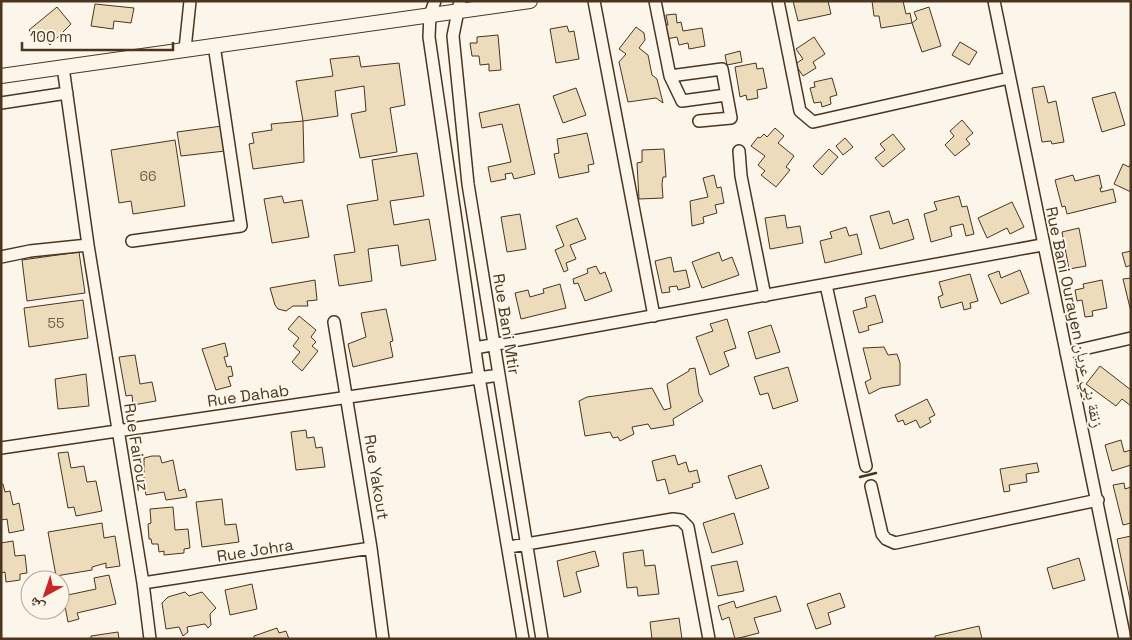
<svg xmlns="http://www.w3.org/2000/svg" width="1132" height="640" viewBox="0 0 1132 640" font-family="'Space Grotesk','Noto Naskh Arabic',sans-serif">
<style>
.building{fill:#ecdcbc;stroke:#4a3520}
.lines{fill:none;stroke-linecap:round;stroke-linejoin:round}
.minor-casing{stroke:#4a3520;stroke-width:14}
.major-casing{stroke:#4a3520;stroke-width:16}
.minor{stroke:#fbf6e9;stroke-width:11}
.major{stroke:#fbf6e9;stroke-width:14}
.wall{stroke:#4a3520;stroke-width:2.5}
.labels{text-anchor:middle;stroke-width:4;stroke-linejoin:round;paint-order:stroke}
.number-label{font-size:14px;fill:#725f47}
.street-label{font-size:16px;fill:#4a3520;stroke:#fbf6e9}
</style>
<rect width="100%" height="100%" fill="#fbf6e9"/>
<path class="building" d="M793,1H828L831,14L798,21Z
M872,1H903L906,14L910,13L912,23L881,28L879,16H874Z
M95,4L134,8L131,23L114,21L113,29L91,26Z
M57,7L71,24L50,45L42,35L37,40L29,30Z
M929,7L941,46L922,52L912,23L917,19L914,12Z
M676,14L677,23L681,22L683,31L702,28L705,46L689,49L688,43L679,45L677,37L666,39L664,26L668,25L666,15Z
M567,26L569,32L574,31L579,59L556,63L550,29Z
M636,27L644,33L645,40L639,48L648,55L652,75L657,79L663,103L656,98L628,102L619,62L626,54L619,49Z
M498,35L501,70L489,71V64L480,65L479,56H472L470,43H477V37Z
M814,37L825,54L813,62L816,68L803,76L795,64L803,59L796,49Z
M960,42L977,52L969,65L952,55Z
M740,51L742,62L727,65L725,55Z
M359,56L361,67L399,63L405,105L390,108L397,152L360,158L351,114L366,111L364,86L335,91L338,116L303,121L296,81L333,76L330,59Z
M756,63L757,69L763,68L767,88L757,90L758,98L747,100L746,95L740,97L735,67Z
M832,78L837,95L830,97L831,104L822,107L821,102L814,103L810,88L815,87L814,82Z
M1044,86L1048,103L1056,101L1064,142L1052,144L1051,141L1042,142L1032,88Z
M576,88L586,115L563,123L553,96Z
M1115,92L1125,125L1102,132L1092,98Z
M519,104L535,174L514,179L512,173L505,174L506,179L491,182L488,167L511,162L502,124L482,128L479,113Z
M962,120L973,133L966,139L970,144L955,156L945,145L954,136L950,131Z
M303,121L304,162L253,169L249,144L254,143L252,133L272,130L271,124Z
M222,126L225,151L181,156L177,132Z
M775,128L784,136L778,143L794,156L786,167L790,170L776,187L761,175L765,171L758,165L765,156L751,146L758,137L760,138L764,134L767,137Z
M587,133L594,164L588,165L589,172L559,178L554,154L559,153L557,139Z
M893,134L905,149L883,167L875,158L885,150L880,144Z
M845,138L853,147L843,155L836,146Z
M175,140L185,206L133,214L131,201L119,203L111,150Z
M664,149L666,177H663L662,184L663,198L639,199L637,163L642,162V150Z
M829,149L838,157L822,175L813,166Z
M417,153L424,196L390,201L394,225L429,219L436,260L401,266L398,245L368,249L372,281L339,286L334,255L355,252L347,205L378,200L372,160Z
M1131,163V192L1114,184L1123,164L1129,167Z
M714,175L717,188L721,187L724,203L715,205L717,213L703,217L704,223L692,226L690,201L708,197L703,178Z
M1073,175L1075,181L1099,175L1102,188H1100L1101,192L1113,189L1116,202L1067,214L1065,206L1062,207L1055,180Z
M282,196L284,203L302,200L309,237L272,243L264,199Z
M959,196L962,207L967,206L974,234L966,236L963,224L950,227L952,236L931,242L924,214L937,210L934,202Z
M1012,202L1024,227L1010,234L1007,228L987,238L978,218Z
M889,211L893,224L908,219L914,239L880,249L870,216Z
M520,214L526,249L507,252L501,217Z
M785,215L787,228L800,226L803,243L770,249L765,218Z
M577,218L586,239L570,245L576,259L566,263L568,270L564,272L555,250L564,246L556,226Z
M846,227L849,236L857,234L862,254L825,263L820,241L832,238L830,232Z
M1079,228L1086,266L1069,269L1062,232Z
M1131,251V265L1126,267L1122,253Z
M79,252L85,293L27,301L22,260Z
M719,252L722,261L732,257L739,275L702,288L692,262Z
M671,257L674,272L686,270L690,287L678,290L677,286L669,287L670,292L662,293L655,261Z
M596,266L600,274L605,272L612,291L585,301L578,283L574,284L573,279L588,273L587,269Z
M1020,270L1029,293L1001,304L988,275L999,271L1001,278Z
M970,274L978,301L970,303L971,308L964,310L962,302L941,308L938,297L943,295L939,282Z
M1131,278V312L1123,279Z
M315,280L317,300L307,301L308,306H293L286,311L278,309L275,305L270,288Z
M1102,280L1107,308L1092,311L1093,316L1085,317L1082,300L1077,301L1075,290L1084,288L1083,284Z
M560,284L566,308L521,319L515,293L528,290L530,297L544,293L543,289Z
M875,295L883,322L868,326L869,330L859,333L853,311L867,307L865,298Z
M83,300L88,338L29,347L24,308Z
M386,309L393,341L390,342L393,357L353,367L348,344L366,337L361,313Z
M299,316L316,330L311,337L316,342L312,346L318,351L302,371L292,362L300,352L293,346L299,338L288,329Z
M727,319L736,348L724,352L729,366L710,375L696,337L713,331L710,324Z
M771,325L780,352L756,359L748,332Z
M225,343L228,356L224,357L227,367L231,366L233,376L228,377L231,386L216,390L202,349Z
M884,347L888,355L897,354L900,363V385L881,388L869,394L865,382L871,379L863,348Z
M135,355L140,384L152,382L156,401L133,405L132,395L126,396L119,357Z
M1100,366L1131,390V406L1122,399L1116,406L1086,384Z
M788,367L798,401L773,409L768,393L760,395L754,377Z
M695,368L699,394L703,401L673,419L674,425L651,429L648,424L632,427L634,434L620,441L618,437L613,438L610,432L585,436L579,401L587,397L652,388L664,410L671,408L667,384L689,371V369Z
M86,374L89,406L58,409L55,379Z
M927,399L935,415L929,418L931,422L920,428L916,420L905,425L903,420L898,422L895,415Z
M306,430L307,438L314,437L316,448L322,447L325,467L296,470L291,432Z
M1121,440L1124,452L1131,450V465L1112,471L1105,445Z
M68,452L71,468L84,466L87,482L96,481L102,511L76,516L74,507L68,508L58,453Z
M675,455L678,465L686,462L689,472L697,470L700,482L692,484L693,487L669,494L665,479L657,481L652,461Z
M152,456H160L162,463L173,460L179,491L185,489L187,497L166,500L164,492L146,495L144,486V458Z
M1037,463L1039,472L1026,474L1027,482L1009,485L1010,491L1004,492L1000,469Z
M761,465L769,488L736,499L728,476Z
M1124,483L1125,489L1131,487V523L1123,525L1113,485Z
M1,484H3L5,492L10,491L13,505L19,503L24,530L9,533L7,519L1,520Z
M222,499L225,525L236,524L239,542L202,547L196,502Z
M173,507L175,530L188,529L190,548L184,549V553L164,555V551L159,552L158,544H152L151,539H149L148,524L151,523L150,509Z
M734,513L743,544L712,553L703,523Z
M102,523L104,538L115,536L120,566L106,568V563L92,567V570L56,576L48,532Z
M1131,536V600H1130L1117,539Z
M13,541L15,556L25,555L27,573L20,574V580L6,582L5,572L1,573V543Z
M643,550L645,566L655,565L659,594L638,596L637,587L627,588L623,553Z
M595,551L599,566L576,572L581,592L564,597L557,561Z
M1079,558L1085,580L1053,589L1047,568Z
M737,561L744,591L718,596L711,566Z
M109,575L116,604L77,613L79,619L68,622L63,596L96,589L94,578Z
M252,584L257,609L230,615L225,590Z
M185,592L189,596L202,592L216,608L210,614L211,625L208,628L205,624L187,627L188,632L183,636L179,627L166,629L162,603L168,597Z
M840,593L845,607L828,613L831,624L816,629L807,604Z
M776,596L781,611L754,618L759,633L735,639L729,617L722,620L718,606L734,601L736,608Z
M679,618L682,639H652L650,622Z
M979,626L982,639H935V636Z
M277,628L279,633L286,631L289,639H254V636Z
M118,632L119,639H91V636Z"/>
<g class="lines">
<g class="minor-casing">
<path id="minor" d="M435,1L430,15L429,37L479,377L523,639
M460,1L453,36L468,184L542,639
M594,1L654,316
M655,1L670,76L722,69L731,118L699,121
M778,1L800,111L813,122L1009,78
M994,1L1125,639
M185,49L190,1
M63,67L88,245
M670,76L682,101L726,95
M1,103L67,93
M739,151L741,176L765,296
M132,241L241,226L214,45
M1,257L30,251L88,245L143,583L150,639
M826,285L866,466
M334,322L371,548L383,639
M475,348L1042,245
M1066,353L1131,338
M1,448L499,375
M871,486L882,534L886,539L895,543L1098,500
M509,547L673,519L681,520L688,527L709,639
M143,583L371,548"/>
</g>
<g class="major-casing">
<path id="major" d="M1,76L530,1"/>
</g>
<use href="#minor" class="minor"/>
<use href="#major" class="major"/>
<path class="wall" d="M860,477L876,473"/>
</g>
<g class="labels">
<g class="number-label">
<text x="148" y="181">66</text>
<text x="56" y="328">55</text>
</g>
<g class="street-label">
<text transform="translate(1075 317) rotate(78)" y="6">Rue Bani Ourayen زنقة بني عريان</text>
<text transform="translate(507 324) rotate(81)" y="6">Rue Bani Mtir</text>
<text transform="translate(248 395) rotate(-8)" y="6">Rue Dahab</text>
<text transform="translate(137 447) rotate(81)" y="6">Rue Fairouz</text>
<text transform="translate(377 477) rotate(81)" y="6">Rue Yakout</text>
<text transform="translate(255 550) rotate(-9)" y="6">Rue Johra</text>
</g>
</g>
<rect width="1132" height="640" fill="none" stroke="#4a3520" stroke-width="5"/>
<g transform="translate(45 595) rotate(220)"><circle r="24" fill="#fbf6e9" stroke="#b4a999"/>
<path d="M0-4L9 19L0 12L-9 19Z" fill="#c62828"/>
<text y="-8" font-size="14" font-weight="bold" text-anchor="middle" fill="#4a3520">ش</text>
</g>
<path d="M22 42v8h151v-8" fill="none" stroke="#4a3520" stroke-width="2.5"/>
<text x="30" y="42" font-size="15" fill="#4a3520" stroke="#fbf6e9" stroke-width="4" paint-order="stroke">100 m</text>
</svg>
